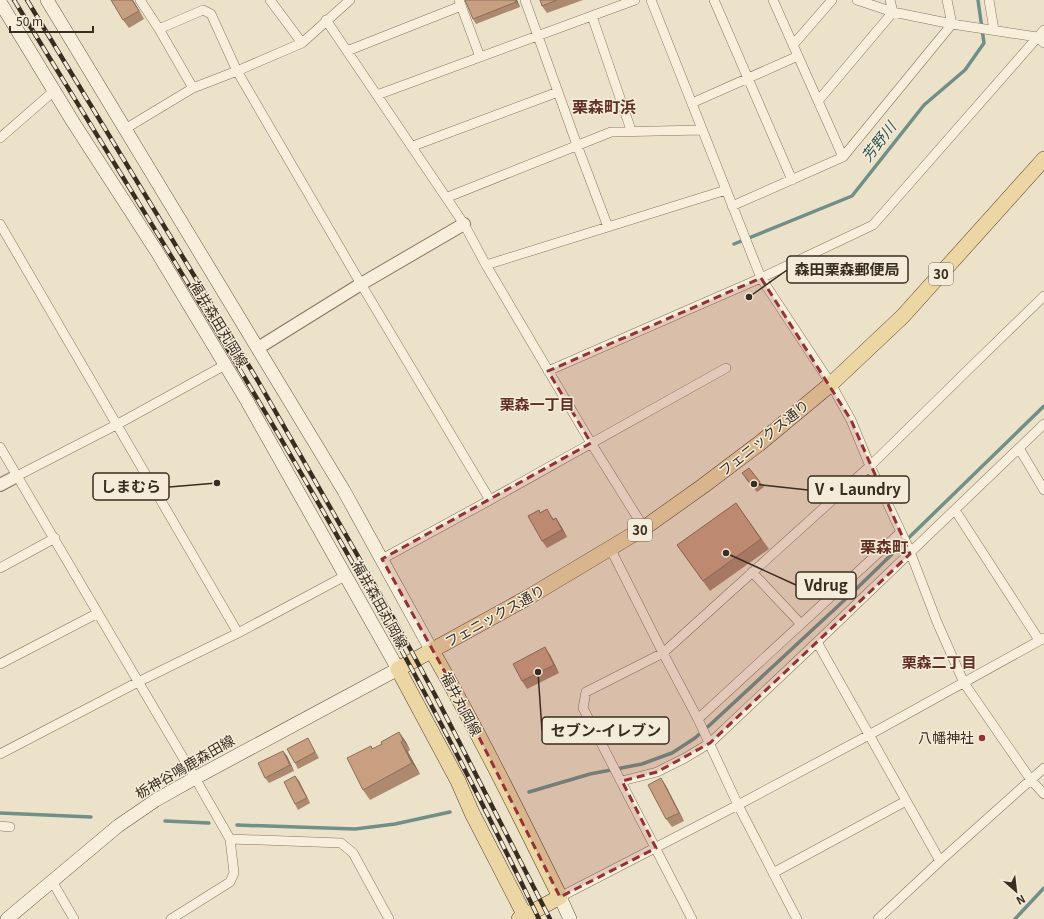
<svg xmlns="http://www.w3.org/2000/svg" width="1044" height="919" viewBox="0 0 1044 919" font-family="Georgia,'Noto Sans JP',serif">
<style>
.lines{fill:none;stroke-linecap:round;stroke-linejoin:round}
.stream{stroke:#708f87;stroke-width:3.5}
.minor-casing{stroke:#87755e;stroke-width:10}
.tertiary-casing{stroke:#87755e;stroke-width:14}
.secondary-casing{stroke:#695641;stroke-width:14}
.primary-casing{stroke:#564332;stroke-width:16}
.minor{stroke:#f7efdc;stroke-width:9}
.tertiary{stroke:#f7efdc;stroke-width:12}
.secondary{stroke:#f7efdc;stroke-width:13}
.primary{stroke:#ecd6a4;stroke-width:15}
.rail-casing{stroke:#392d21;stroke-width:4.5}
.rail{stroke:#f4ecd8;stroke-width:3;stroke-dasharray:9;stroke-linecap:butt}
.wall{fill:#ac896f}
.shaded-wall{fill:#8c6f5a}
.building{fill:#c89f81;stroke:#8c6f5a}
.marked{fill:#933232;fill-opacity:0.2;stroke:#933232;stroke-width:3;stroke-dasharray:8 5;stroke-linejoin:round}
.poi-dot{fill:#933232;stroke:#f4ecd8;stroke-width:1.5}
.labels{text-anchor:middle;stroke-width:3;stroke-linejoin:round;paint-order:stroke}
.shield{fill:#f4ecd8;stroke:#716658;stroke-width:1}
.shield-label{font-size:13px;font-weight:bold;fill:#392d21}
.street-label{font-size:14px;fill:#392d21;stroke:#f4ecd8}
.poi-label{font-size:14px;fill:#392d21;stroke:#f4ecd8;text-anchor:end}
.water-label{font-size:15px;font-style:italic;fill:#315755;stroke:#f4ecd8}
.neighbourhood-label{font-size:15px;font-weight:bold;fill:#633123;stroke:#f4ecd8}
.quarter-label{font-size:16px;font-weight:bold;fill:#633123;stroke:#f4ecd8}
.leader{fill:none;stroke:#392d21;stroke-width:1.5}
.callout-dot{fill:#392d21;stroke:#f4ecd8;stroke-width:1.5}
.callout{fill:#f4ecd8;stroke:#392d21;stroke-width:1.5}
.callout-label{font-size:15px;text-anchor:middle;font-weight:bold;fill:#392d21}
</style>
<rect width="100%" height="100%" fill="#ece2c9"/>
<g class="lines">
<path class="stream" d="M734,244L852,196L924,105L965,70L984,43L978,0
M529,792L590,774L642,764L672,753L695,738L712,723L851,594L1044,406
M0,813L91,817
M165,821L209,823
M237,825L355,829L395,824L450,812
M1015,919L1044,888"/>
<g class="minor-casing">
<path id="minor" d="M140,0L159,29L193,88
M270,0L302,43
M459,0L480,57
M525,0L577,145L608,227
M651,0L761,278L831,384L851,420L870,466L909,549L937,622L964,683L1031,780L1044,794
M714,0L792,180
M773,0L843,157
M857,0L893,12L952,24L1037,37L1044,43
M890,0L893,12
M947,0L952,24
M989,0L994,30
M592,16L631,130
M326,20L464,224L486,265L591,443L644,528
M159,29L203,10L211,14L237,71L361,284L490,500
M793,45L832,0
M347,51L461,6
M377,95L635,0
M818,101L893,12
M692,103L798,56
M125,129L193,88L237,71L302,43L350,0
M0,138L55,90
M413,146L558,92
M448,197L611,132L702,130
M732,206L843,157L952,24
M0,224L238,633
M486,265L726,190
M548,371L761,278L873,225L1044,30
M0,447L195,778L230,839L234,873L230,882L171,919
M1019,448L1044,490
M17,476L118,424L225,365
M955,510L1039,640
M610,548L663,653L698,719L738,805L797,919
M382,559L490,500L726,368
M0,568L55,538
M752,572L801,624
M817,642L940,861
M0,664L98,613
M698,719L901,532
M0,754L138,682L238,633L345,576
M622,781L657,772L685,758L710,743L817,642L1044,424
M0,826L10,827
M230,839L341,843L353,853L389,919
M773,873L906,801
M52,881L74,919
M560,897L738,805L869,735L1044,638
M692,919L583,708L586,692L663,653L870,466L975,363L1044,296
M878,919L940,861L1044,768"/>
</g>
<g class="tertiary-casing">
<path id="tertiary" d="M258,348L361,284L464,224
M0,485L17,476"/>
</g>
<g class="secondary-casing">
<path id="secondary" d="M47,0L344,491L432,651
M0,2L73,122L157,252L247,401L398,669L195,778L156,800L118,826L7,919
M560,897L570,919"/>
</g>
<g class="primary-casing">
<path id="primary" d="M432,651C478,731 519,814 560,897L519,919
M525,916L472,813L458,781L398,669L527,598L644,528L703,486L760,443L831,384L903,316L1044,159"/>
</g>
<use href="#minor" class="minor"/>
<use href="#tertiary" class="tertiary"/>
<use href="#secondary" class="secondary"/>
<use href="#primary" class="primary"/>
<g class="rail-casing">
<path id="rail" d="M14,0C141,207 270,413 388,626C442,722 491,820 539,919
M27,0L258,381L395,621L434,693L550,919"/>
</g>
<use href="#rail" class="rail"/>
</g>
<path class="wall" d="M111,0H133L144,19L129,28L123,20Z
M465,0H517L520,7L476,24L473,19Z
M540,0H583L547,13L542,6Z
M745,478L760,482L764,487L757,492Z
M736,503L769,549L710,591L677,545Z
M541,513L552,517L554,519L556,518L561,526L567,537L547,548L542,541Z
M550,655L559,673L527,689L522,681Z
M399,732L406,742L410,750L408,752L420,774L370,800L363,790L371,746L373,749L382,744Z
M311,744L319,758L298,769L295,763Z
M283,751L287,756L294,771L269,783L265,778Z
M295,776L299,781L310,803L298,810L295,804Z
M661,778L666,786L684,821L672,827L666,819Z"/>
<path class="shaded-wall" d="M132,0H133L144,19L139,11Z
M515,0H517L520,7L516,2Z
M556,518L561,526L567,537L562,530Z
M545,647L550,655L559,673L554,665Z
M399,732L406,742L410,750L403,740Z
M401,742L408,752L420,774L412,763Z
M283,751L287,756L294,771L290,765Z
M295,776L299,781L310,803L307,798Z
M661,778L666,786L684,821L679,813Z"/>
<path class="building" d="M111,0H132L139,11L123,20Z
M465,0H515L516,2L473,19Z
M540,0H557L542,6Z
M749,468L760,482L753,487L742,473Z
M736,503L761,539L703,581L677,545Z
M547,509L553,520L556,518L562,530L542,541L528,516L539,510L540,513Z
M545,647L554,665L522,681L513,664Z
M399,732L403,740L401,742L412,763L363,790L347,758L371,746L372,749L382,744L381,742Z
M308,738L315,752L295,763L287,749Z
M283,751L290,765L265,778L258,763Z
M295,776L307,798L295,804L284,782Z
M661,778L679,813L666,819L648,785Z"/>
<path class="marked" d="M761,278L851,420L910,554L710,743L657,772L622,781L656,848L560,897L455,690L382,559L591,443L548,371Z"/>
<circle class="poi-dot" cx="982" cy="738" r="4"/>
<g class="labels">
<g class="shield">
<rect x="929" y="263" width="24" height="22" rx="3"/>
<rect x="628" y="519" width="24" height="22" rx="3"/>
</g>
<g class="shield-label">
<text x="941" y="279">30</text>
<text x="640" y="535">30</text>
</g>
<g class="street-label">
<text transform="translate(219 324) rotate(59)" y="5">福井森田丸岡線</text>
<text transform="translate(764 438) rotate(-39)" y="5">フェニックス通り</text>
<text transform="translate(380 605) rotate(61)" y="5">福井森田丸岡線</text>
<text transform="translate(495 616) rotate(-29)" y="5">フェニックス通り</text>
<text transform="translate(461 704) rotate(62)" y="5">福井丸岡線</text>
<text transform="translate(185 767) rotate(-30)" y="5">栃神谷鳴鹿森田線</text>
</g>
<g class="poi-label">
<text x="974" y="743">八幡神社</text>
</g>
<g class="water-label">
<text transform="translate(879 142) rotate(-52)" y="5">芳野川</text>
</g>
<g class="neighbourhood-label">
<text x="537" y="410">栗森一丁目</text>
<text x="939" y="668">栗森二丁目</text>
</g>
<g class="quarter-label">
<text x="604" y="113">栗森町浜</text>
<text x="884" y="553">栗森町</text>
</g>
</g>
<path class="leader" d="M749 297L787 270M217 483L169 487M754 484L808 490M726 553L796 585M538 672L542 731"/>
<g class="callout-dot">
<circle cx="749" cy="297" r="4"/>
<circle cx="217" cy="483" r="4"/>
<circle cx="754" cy="484" r="4"/>
<circle cx="726" cy="553" r="4"/>
<circle cx="538" cy="672" r="4"/>
</g>
<g class="callout">
<rect x="787" y="256" width="121" height="27" rx="4"/>
<rect x="93" y="473" width="76" height="27" rx="4"/>
<rect x="808" y="476" width="101" height="27" rx="4"/>
<rect x="796" y="572" width="60" height="27" rx="4"/>
<rect x="542" y="717" width="127" height="27" rx="4"/>
</g>
<g class="callout-label">
<text x="847" y="275">森田栗森郵便局</text>
<text x="131" y="492">しまむら</text>
<text x="858" y="495">V・Laundry</text>
<text x="826" y="591">Vdrug</text>
<text x="606" y="736">セブン-イレブン</text>
</g>
<g transform="translate(1016 891) rotate(152)" stroke="#f4ecd8" stroke-width="3" paint-order="stroke">
<path d="M0-3L7 15L0 10L-7 15Z" fill="#392d21"/>
<text y="-6" font-size="11" font-weight="bold" text-anchor="middle" fill="#392d21">N</text>
</g>
<path d="M10 26v6h83v-6" fill="none" stroke="#392d21" stroke-width="2"/>
<text x="16" y="26" font-size="12" fill="#392d21" stroke="#f4ecd8" stroke-width="3" paint-order="stroke">50 m</text>
</svg>
